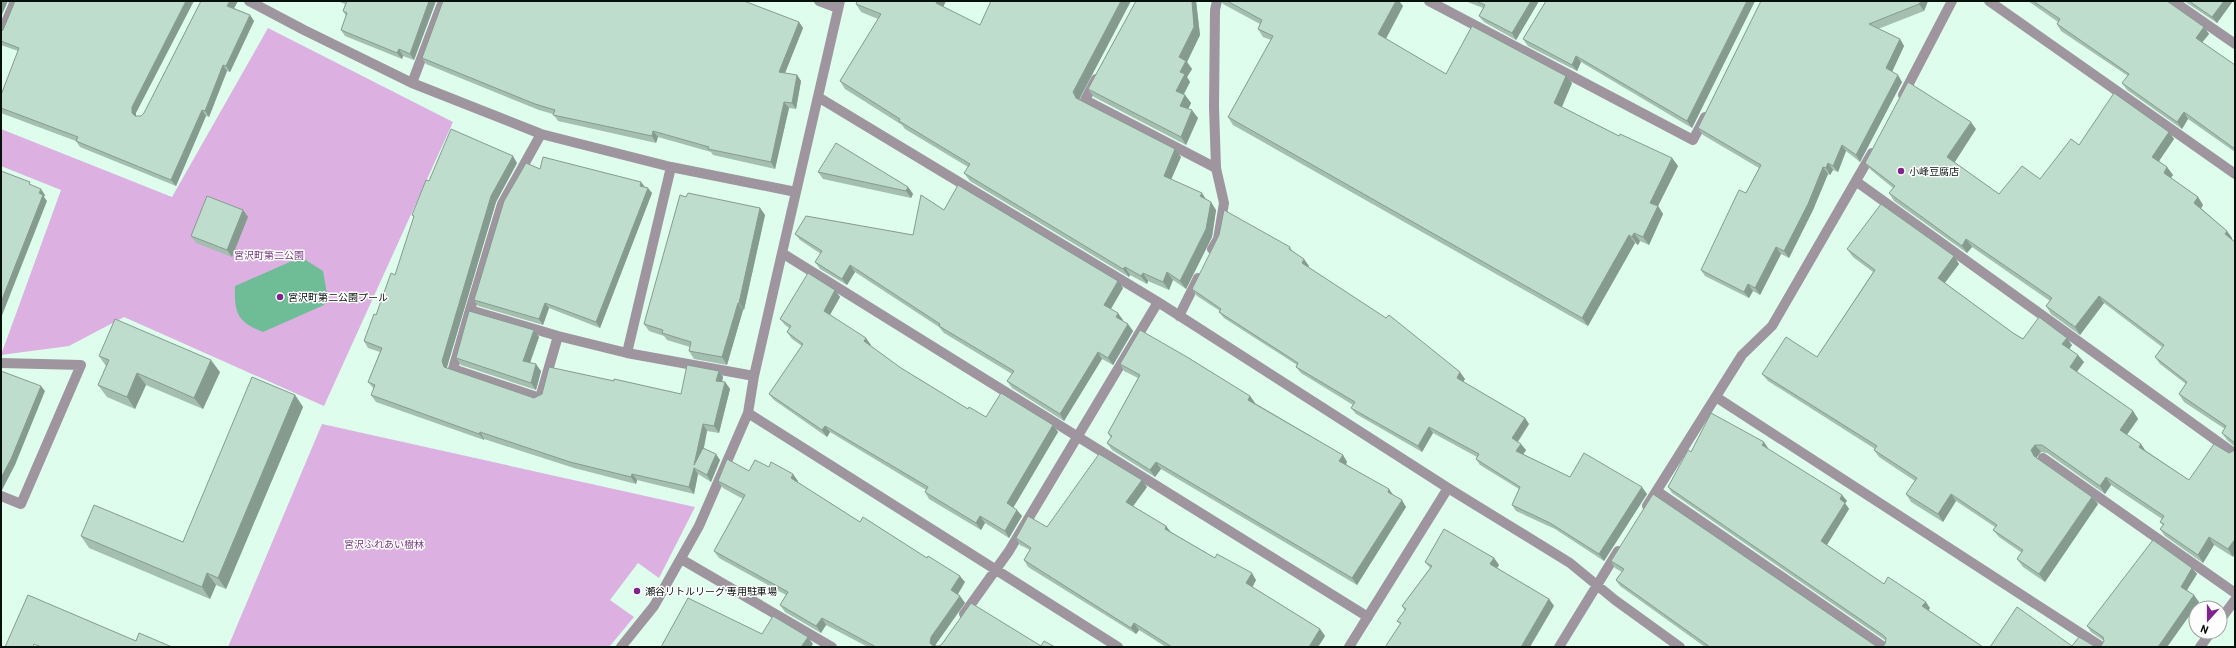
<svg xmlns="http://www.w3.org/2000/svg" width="2236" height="648" viewBox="0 0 2236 648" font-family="Barlow,'Noto Sans JP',sans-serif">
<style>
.green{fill:#dcb1e2}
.water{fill:#6ebd97}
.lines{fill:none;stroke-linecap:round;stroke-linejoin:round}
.service{stroke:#9e959f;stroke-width:10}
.minor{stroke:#9e959f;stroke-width:10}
.wall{fill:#a4beb0}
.shaded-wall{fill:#869b90}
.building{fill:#bfddcd;stroke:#869b90}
.poi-dot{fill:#81238f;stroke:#fff;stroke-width:1.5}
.labels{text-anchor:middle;stroke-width:3;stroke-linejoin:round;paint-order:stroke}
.poi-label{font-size:10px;fill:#07110c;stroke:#fff;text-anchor:start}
.park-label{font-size:10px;fill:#763a7f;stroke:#fff}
</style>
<rect width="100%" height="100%" fill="#defdec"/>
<path class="green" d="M268,28L453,122L324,406L124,317L69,346L1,355L61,190L1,166V129L172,197Z
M322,424L695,507L659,578L638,563L610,600L634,617L609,647H228Z"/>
<path class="water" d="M301,257L323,271L327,294L324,305L263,332C237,322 234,312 235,286Z"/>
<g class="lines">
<path class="service" d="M1096,79L1085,100L1216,168
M2043,458L2235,593
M1657,491L1884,647"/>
<path class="minor" d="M249,1L304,30L412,83L541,134L671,167L796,192
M819,1L838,8
M1429,1L1693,140L1705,117
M1989,1L2235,174
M2173,1L2235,44
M1,34L15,1
M412,83L443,1
M1903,95L1952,1
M818,97L1158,302L1448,488L1570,563L1615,600L1680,647
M541,134L502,204L470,310L558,336L627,353L754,376
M1857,182L2235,454
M1212,249L1218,239L1224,203L1216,168L1214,107L1215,10L1217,1
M782,253L1368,617
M470,310L453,369L540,398L558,336
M1179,316L1198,278
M627,353L671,167
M1,363L81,365L21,504L1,496
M1716,397L2102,647
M748,413L1118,647
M1647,506L1742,355L1772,326L1872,153
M681,559L832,647
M964,614L1009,551L1158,302
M2220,620L2235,600
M621,647L654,606L699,526L748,413L754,376L782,253L840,1
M1349,647L1448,488
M1559,647L1618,551
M2200,647L2211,632"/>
</g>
<path class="wall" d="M201,1H238L234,8L250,15L254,21L230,72L227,71L209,117L206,116L176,186L80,147L76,141L1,113V95L18,51L1,45V32L136,113V116H141L144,113Z
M337,1H436L414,60L403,56L402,59L345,36L341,30L346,16L343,11L345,4Z
M946,1L943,7L1079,99L1181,157L1171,180L1205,199L1216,210L1212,237L1186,289L1173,280L1169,290L1148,281L1147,284L1130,275L1129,277L970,181L964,173L968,167L905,129L902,125L845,89L840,81L878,19L861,12L856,4Z
M1136,1H1196L1200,35L1187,62L1192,69L1187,77L1190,82L1184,94L1185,95L1191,103L1188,109L1198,118L1186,145L1094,97L1088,89Z
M1221,1H1399L1403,6L1386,39L1446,74L1572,83L1562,107L1619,136L1672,158L1678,166L1658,206L1663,214L1649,245L1640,241L1638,245L1635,243L1588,326L1233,125L1228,117L1271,40L1263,37L1258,29L1260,24L1223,4Z
M1465,1H1539L1516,40L1484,22L1479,16L1483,8Z
M1546,1H1755L1692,128L1581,62L1577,71L1528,46L1523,39Z
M1761,1H1928L1924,11L1878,29L1900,39L1904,46L1892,72L1902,82L1860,162L1846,151L1838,172L1833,170L1830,175L1828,174L1813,210L1789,258L1781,254L1760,295L1753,291L1749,298L1705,276L1701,270L1746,193L1759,168L1703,135L1698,128Z
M2028,1H2167L2204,27L2209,34L2202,42L2235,65V152L2188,119L2182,129L2127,90L2122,83L2128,76L2061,31L2057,24L2058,22Z
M2184,1H2233L2217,23Z
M799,22L803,28L785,73L797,75L801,81L796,109L789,108L775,169L713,155L711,152L658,137L656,143L558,121L553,114L539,110L426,64L422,58Z
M1976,129L1954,162L1999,194L2040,179L2079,145L2169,132L2174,139L2159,161L2167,167L2173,175L2171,178L2198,197L2203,205L2201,208L2227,231L2232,238V239L2235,242V447L2227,440L2222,433L2225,429L2184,402L2179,394L2186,384L2160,364L2155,357L2162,347L2104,303L2080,335L2051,314L2046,306L2050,301L1972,247L1967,253L1894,201L1889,193L1893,188L1871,170L1865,163Z
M517,163L496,202L447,367V368L534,398L681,394L719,371L723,377L722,382H725L730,389L719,433L707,431L704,448L720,460L711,482L698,474L694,494L637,480L636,484L574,468L484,439V440L376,402L371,395L374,389L368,382L380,352L368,348L364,341L376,315L395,275L414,217L412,215L429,181Z
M540,169L645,187L652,193L600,328L549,308L543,325L478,306L474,300Z
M818,172L908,187L913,194L911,198L823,179Z
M686,197L760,208L765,215L744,310H743L727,365L694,359L689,351L690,347L667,340L664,336L649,331L644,324Z
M243,210L248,217L232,257L196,243L191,236Z
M944,210L1123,288L1111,309L1123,320V321L1133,331L1113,365L1102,359L1064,421L1012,388L1007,381L1012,374L944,333L939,327L855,272L847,285L820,269L815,262L821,254L800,240L795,234L913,235Z
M1290,247L1293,252L1309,266L1308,267L1465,379L1463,382L1525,418L1529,424L1518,442L1526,450L1523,454L1570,477L1647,494L1604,561L1555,529L1516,511L1512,505L1519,489L1480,465L1476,459L1477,457L1433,433L1422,452L1356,414L1351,408L1353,405L1301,373L1296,367L1297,365L1224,318L1219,312L1220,311L1197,296L1192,289Z
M1847,249L1954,256L1959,264L1945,283L2013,333L2023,339L2072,345L2069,349L2084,362L2077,372L2133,411L2138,419L2127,435L2141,444L2145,450L2189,480L2229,453L2233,557L2214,545L2203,563L2165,536L2160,529L2163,525L2160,522L2162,519L2111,485L2105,494L2047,453L2041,452L2037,457V458L2092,497L2098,504L2045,582L2023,567L2017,559L2022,553L1999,537L1993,530L1995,527L1956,501L1943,522L1911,502L1906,494L1915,481L1879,457L1874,450L1875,449L1768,381L1762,374L1817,357L1873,272L1853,257Z
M835,290L840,297L830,315L871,345L870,346L901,368L968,409L986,417L1053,425L1058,432L1013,507L1022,516L1009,538L985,523L981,530L929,499L925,492L926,490L830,432L827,437L774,400L769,394L802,346L792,339L787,332L789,328L785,325L780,319Z
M534,330L539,337L530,363L541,371L536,390L461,365L456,358Z
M99,356L220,372L203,409L146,385L135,409L107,397L98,385L106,366Z
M1120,364L1250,396L1255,403L1343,455L1347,462L1346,464L1393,495L1406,507L1357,585L1161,469L1155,477L1112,450L1107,443L1111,438L1108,433L1138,378L1124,371Z
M295,395L303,407L226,589L216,585L210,599L89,548L81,536L183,542Z
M1768,448V449L1842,495L1847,501L1845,503L1849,509L1827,545L1884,584L1930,608L1928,610L1983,647H1705L1620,586L1616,580L1622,572L1615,568L1611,561L1876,646L1882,647L1885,644V640L1672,493L1668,487L1691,452Z
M769,467L798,481L797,482L860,522L965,582L958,594L965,603L936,644L935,646H1041L1055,647H868L826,625L821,633L785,612L780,605L786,595L719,558L714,551L743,499L723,488L718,481L749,471Z
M1147,487L1133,506L1166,526L1171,532L1215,558L1256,580L1252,587L1320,629L1325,636L1318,647H1166L1139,630L1136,634L1028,567L1024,560L1030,550L1020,545L1016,538L1047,527Z
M1494,558L1499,565L1497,568L1549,599L1554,606L1400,624L1397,621L1405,611L1402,606L1430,568L1425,562Z
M2192,568L2197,574L2187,590L2199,602L2167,647H1990L2072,646H2101L2104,641L2091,632L2087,626Z"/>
<path class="shaded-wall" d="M1,1H8L1,17Z
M186,1H194L136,113V119L132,113V107Z
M230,1H238L232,12L227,6Z
M429,1H436L414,60L410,54Z
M937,1H946L941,11L936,3Z
M1121,1H1131L1079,100L1076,98L1073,92Z
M1192,1H1196L1200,35L1187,62L1192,69L1187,77L1190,82L1181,99L1176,91L1180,72L1179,57Z
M1396,1H1399L1403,6L1384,42L1378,34Z
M1531,1H1539L1516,40L1512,33Z
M1747,1H1755L1692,128L1687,121Z
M1921,1H1928L1924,11L1919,4Z
M2224,1H2233L2217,23L2212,17Z
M250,15L254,21L230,72L226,66Z
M799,22L803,28L783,78L779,72Z
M2204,27L2209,34L2201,44L2196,38Z
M1900,39L1904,46L1891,74L1886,68Z
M399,49L403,56L402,59L397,53Z
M1576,56L1581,62L1577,71L1572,65Z
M223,65L227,71L209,117L205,111Z
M797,75L801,81L796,109L792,103Z
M1898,75L1902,82L1860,162L1856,155Z
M1566,76L1572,83L1560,111L1554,103Z
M1185,95L1191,103L1186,114L1180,106Z
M784,102L789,108L775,169L771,162Z
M202,110L206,116L176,186L171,180Z
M1192,110L1198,118L1186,145L1181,137Z
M2184,112L2188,119L2182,129L2177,122Z
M1971,122L1976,129L1953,165L1947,157Z
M653,131L658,137L656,143L652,136Z
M2169,132L2174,139L2157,164L2152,157Z
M1842,145L1846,151L1838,172L1833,166Z
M1175,149L1181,157L1169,184L1164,176Z
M513,156L517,163L496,202L447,367L448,374L444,367L442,361L491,196Z
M1672,158L1678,166L1658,206L1663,214L1649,245L1643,237L1650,203Z
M1828,163L1833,170L1830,175L1826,168Z
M1823,167L1828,174L1813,210L1789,258L1784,251Z
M2167,167L2173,175L2169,180L2164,173Z
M641,182L645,187L640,186Z
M908,187L913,194L911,198L906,191Z
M648,188L652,193L600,328L596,322Z
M41,189L45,195L44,197L47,201L1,318V302Z
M1202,193L1207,201L1200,196Z
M2198,197L2203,205L2200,210L2194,203Z
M1211,202L1216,210L1212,237L1186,289L1180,281Z
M760,208L765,215L744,310L739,303Z
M243,210L248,217L232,257L227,250Z
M2227,231L2232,238L2230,241L2225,234Z
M1634,233L1640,241L1638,245L1632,237Z
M1629,235L1635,243L1588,326L1582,318Z
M1966,239L1972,247L1967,253L1962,246Z
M1776,247L1781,254L1760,295L1755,288Z
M1954,256L1959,264L1943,285L1938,278Z
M1304,259L1309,266L1306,269L1302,263Z
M850,265L855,272L847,285L842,279Z
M1125,267L1130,275L1129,277L1123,269Z
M1167,272L1173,280L1169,290L1163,282Z
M1143,273L1148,281L1147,284L1141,276Z
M1118,281L1123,288L1109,312L1104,305Z
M1748,284L1753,291L1749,298L1744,292Z
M835,290L840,297L828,318L824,311Z
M2099,296L2104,303L2080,335L2075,327Z
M545,303L549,308L543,325L539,319Z
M738,303L743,310L727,365L722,357Z
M1118,313L1123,320L1121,324L1116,317Z
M1128,324L1133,331L1113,365L1108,358Z
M534,330L539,337L528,368L523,361Z
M866,338L871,345L869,348L864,341Z
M2067,338L2072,345L2068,351L2062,344Z
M1098,352L1102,359L1064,421L1060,414Z
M2078,355L2084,362L2075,374L2070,367Z
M211,360L220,372L203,409L194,398Z
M536,364L541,371L536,390L531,383Z
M719,371L723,377L721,387L716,381Z
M1460,372L1465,379L1461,385L1457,378Z
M137,373L146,385L135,409L127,397Z
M725,382L730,389L719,433L714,426Z
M41,386L45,391L15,465L2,490L1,488V478Z
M295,395L303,407L226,589L218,578Z
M1250,396L1255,403L1253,407L1248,400Z
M2133,411L2138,419L2125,437L2120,430Z
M1525,418L1529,424L1516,444L1512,438Z
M703,424L707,431L699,471L694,465Z
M1053,425L1058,432L1012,510L1007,503Z
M825,426L830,432L827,437L822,430Z
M1429,427L1433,433L1422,452L1418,446Z
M480,432L484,439V440L479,434Z
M1764,442L1768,448L1766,451L1762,445Z
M1521,444L1526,450L1521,458L1516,451Z
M2141,444L2146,452L2139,447Z
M2035,445L2041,452L2037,457L2039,463L2034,456L2031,450Z
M716,454L720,460L711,482L707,475Z
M1343,455L1347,462L1344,468L1339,461Z
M1156,462L1161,469L1155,477L1150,470Z
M694,468L698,474L694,494L689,487Z
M632,474L637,480L636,484L631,477Z
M793,474L798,481L796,485L791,478Z
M2106,477L2111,485L2105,494L2100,486Z
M1142,480L1147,487L1131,509L1126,502Z
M1642,487L1647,494L1604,561L1599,554Z
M1389,489L1394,496L1388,492Z
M1951,494L1956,501L1943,522L1938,514Z
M1842,495L1847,501L1845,503L1849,509L1825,548L1821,541L1840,499Z
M2092,497L2098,504L2045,582L2039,574Z
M1402,500L1406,507L1357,585L1352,578Z
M1017,510L1022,516L1009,538L1005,531Z
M980,516L985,523L981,530L976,523Z
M1166,526L1171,533L1165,529Z
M2209,537L2214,545L2203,563L2198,555Z
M2235,539V553L2233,557L2228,549Z
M1494,558L1499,565L1495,571L1490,564Z
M2192,568L2197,574L2185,593L2181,587Z
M207,573L216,585L210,599L202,587Z
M1252,573L1256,580L1251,590L1246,583Z
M960,576L965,582L956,597L951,590Z
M2194,595L2199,602L2167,647H2158Z
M960,596L965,603L936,644L935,647H933L930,643L931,637Z
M1549,599L1554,606L1530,647H1521Z
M1926,602L1930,608L1927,613L1922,606Z
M822,618L826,625L821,633L816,626Z
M1134,623L1139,630L1136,634L1131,628Z
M1320,629L1325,636L1318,647H1309Z
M808,637L813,644L811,647H801Z"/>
<path class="building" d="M15,1H186L132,107V113L135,116H141L144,113L201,1H230L227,6L250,15L226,66L223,65L205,111L202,110L171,180L76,141L78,137L1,108V95L19,48L1,41V32L3,30Z
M347,1H429L410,54L399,49L397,53L341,30L347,13L343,11Z
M443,1H744L799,22L779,72L797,75L792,103L784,102L771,162L708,149L709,147L653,131L652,136L553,115L555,110L535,104L422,58Z
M857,1H937L936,3L980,25L991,1H1121L1073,92L1076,98L1175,149L1164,176L1202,193L1200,196L1211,202L1206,229L1180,281L1167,272L1163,282L1143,273L1141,276L1125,267L1123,269L964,173L970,164L899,121L900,119L840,81L881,14L856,4Z
M1136,1H1192L1194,27L1179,57L1186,61L1180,72L1185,74L1176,91L1185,95L1180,106L1192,110L1181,137L1088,89Z
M1227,1H1396L1378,34L1446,74L1472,26L1566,76L1554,103L1619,136L1620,134L1672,158L1650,203L1658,206L1643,237L1634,233L1632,237L1629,235L1582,318L1228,117L1273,36L1258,29L1262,20Z
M1476,1H1531L1512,33L1479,16L1485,5Z
M1546,1H1747L1687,121L1576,56L1572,65L1523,39Z
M1761,1H1921L1919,4L1869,24L1900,39L1886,68L1898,75L1856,155L1842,145L1833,166L1828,163L1826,168L1823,167L1808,204L1784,251L1776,247L1755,288L1748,284L1744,292L1701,270L1739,190L1746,193L1761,165L1698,128Z
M2033,1H2167L2204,27L2196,38L2235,65V149L2184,112L2177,122L2122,83L2129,74L2057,24L2060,19Z
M2189,1H2224L2212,17Z
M1908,82L1971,122L1947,157L1999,194L2022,166L2040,179L2071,139L2079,145L2114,93L2169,132L2152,157L2167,167L2164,173L2198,197L2194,203L2227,231L2225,234L2235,242V443L2222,433L2226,426L2179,394L2187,382L2155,357L2164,345L2099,296L2075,327L2046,306L2052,298L1966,239L1962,246L1889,193L1895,186L1865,163Z
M451,129L513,156L491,196L442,361L444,367L534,398L542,394L549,367L614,381V379L681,394L687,365L719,371L716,381L725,382L714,426L703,424L694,465L703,448L716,454L707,475L694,468L689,487L632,474L631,477L570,462L480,432L479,434L371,395L375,385L368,382L382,348L364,341L374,314L376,315L391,273L395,275L414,216L412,215L426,180L429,181Z
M836,143L908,187L906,191L818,172Z
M543,157L641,182L640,186L648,188L596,322L545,303L539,319L474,300L504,201L526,163L540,169Z
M1,171L30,182L29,184L41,189L39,193L43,195L1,302Z
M958,185L1118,281L1104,305L1118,313L1116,317L1128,324L1108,358L1098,352L1060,414L1007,381L1014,371L939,326L940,324L850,265L842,279L815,262L822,251L795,234L806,216L913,235L921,195L944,210Z
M688,193L760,208L739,303H738L722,357L689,351L691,342L662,333L663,330L644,324L680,195L686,197Z
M207,196L243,210L227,250L191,236Z
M1881,204L1954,256L1938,278L2013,333L2023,339L2039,317L2067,338L2062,344L2078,355L2070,367L2133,411L2120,430L2141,444L2139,447L2189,480L2214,444L2229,453L2235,450V539L2228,549L2209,537L2198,555L2160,529L2164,524L2160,522L2164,516L2106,477L2100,486L2042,445H2035L2031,450L2034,456L2092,497L2039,574L2017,559L2023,550L1993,530L1997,525L1951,494L1938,514L1906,494L1917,478L1874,450L1877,446L1762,374L1786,337L1817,357L1875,270L1847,249Z
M1224,210L1290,247L1289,249L1304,259L1302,263L1386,318L1389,315L1460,372L1457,378L1525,418L1512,438L1521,444L1516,451L1570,477L1584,453L1642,487L1599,554L1550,523L1512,505L1520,487L1476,459L1479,454L1429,427L1418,446L1351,408L1355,402L1296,367L1298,363L1219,312L1221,309L1192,289L1219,235Z
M808,273L835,290L824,311L866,338L864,341L901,368L968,409L969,407L986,417L1001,393L1053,425L1007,503L1017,510L1005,531L980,516L976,523L925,492L928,487L825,426L822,430L769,394L803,344L787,332L791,326L780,319Z
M469,311L534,330L523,361L536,364L531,383L456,358Z
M115,319L211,360L194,398L137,373L127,397L98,385L109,360L99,356Z
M1140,330L1187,357L1250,396L1248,400L1343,455L1339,461L1389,489L1388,492L1402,500L1352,578L1156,462L1150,470L1107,443L1112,436L1108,433L1140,375L1120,364Z
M1,371L41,386L11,459L1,478Z
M252,377L295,395L218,578L207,573L202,587L81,536L94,505L183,542Z
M1711,413L1764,442L1762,445L1842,495L1840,499L1845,503L1821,541L1884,584L1888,577L1926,602L1922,606L1983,647H1710L1616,580L1624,569L1611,561L1653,494L1876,646L1882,647L1885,644L1886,638L1883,635L1668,487L1688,450L1691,452Z
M1099,454L1142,480L1126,502L1166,526L1165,529L1215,558L1217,554L1252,573L1246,583L1320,629L1309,647H1172L1134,623L1131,628L1024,560L1031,548L1016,538L1028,516L1047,527Z
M727,459L749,471L755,460L769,467L771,462L793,474L791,478L860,522L863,517L927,558L928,556L960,576L951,590L960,596L931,637L930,643L933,646H939L942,644L971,603L1041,646L1044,641L1055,647H876L822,618L816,626L780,605L788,592L714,551L745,495L718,481Z
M1444,529L1494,558L1490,564L1549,599L1521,647H1385L1401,623L1397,621L1406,609L1402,606L1432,566L1425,562Z
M2153,540L2192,568L2181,587L2194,595L2158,647H1990L2017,607L2072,646L2079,637L2094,646H2101L2104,641L2103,637L2087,626Z
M28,595L136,641L139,633L172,647H41L34,644L33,647H5Z
M688,598L762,634L773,616L808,637L801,647H661Z"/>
<g class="poi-dot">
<circle cx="1901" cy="171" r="4"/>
<circle cx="280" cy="297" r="4"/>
<circle cx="637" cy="591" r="4"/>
</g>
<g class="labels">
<g class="poi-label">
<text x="1909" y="175">小峰豆腐店</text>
<text x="288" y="301">宮沢町第二公園プール</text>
<text x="645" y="595">瀬谷リトルリーグ 専用駐車場</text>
</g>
<g class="park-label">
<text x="269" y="259">宮沢町第二公園</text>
<text x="384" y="548">宮沢ふれあい樹林</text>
</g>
</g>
<rect width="2236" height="648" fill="none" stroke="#07110c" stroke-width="4"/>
<g transform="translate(2208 620) rotate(201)"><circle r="19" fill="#ffffff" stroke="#9ca09e"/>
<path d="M0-3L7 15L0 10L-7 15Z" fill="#81238f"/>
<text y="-6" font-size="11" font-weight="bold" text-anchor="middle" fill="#07110c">N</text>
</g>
</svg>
